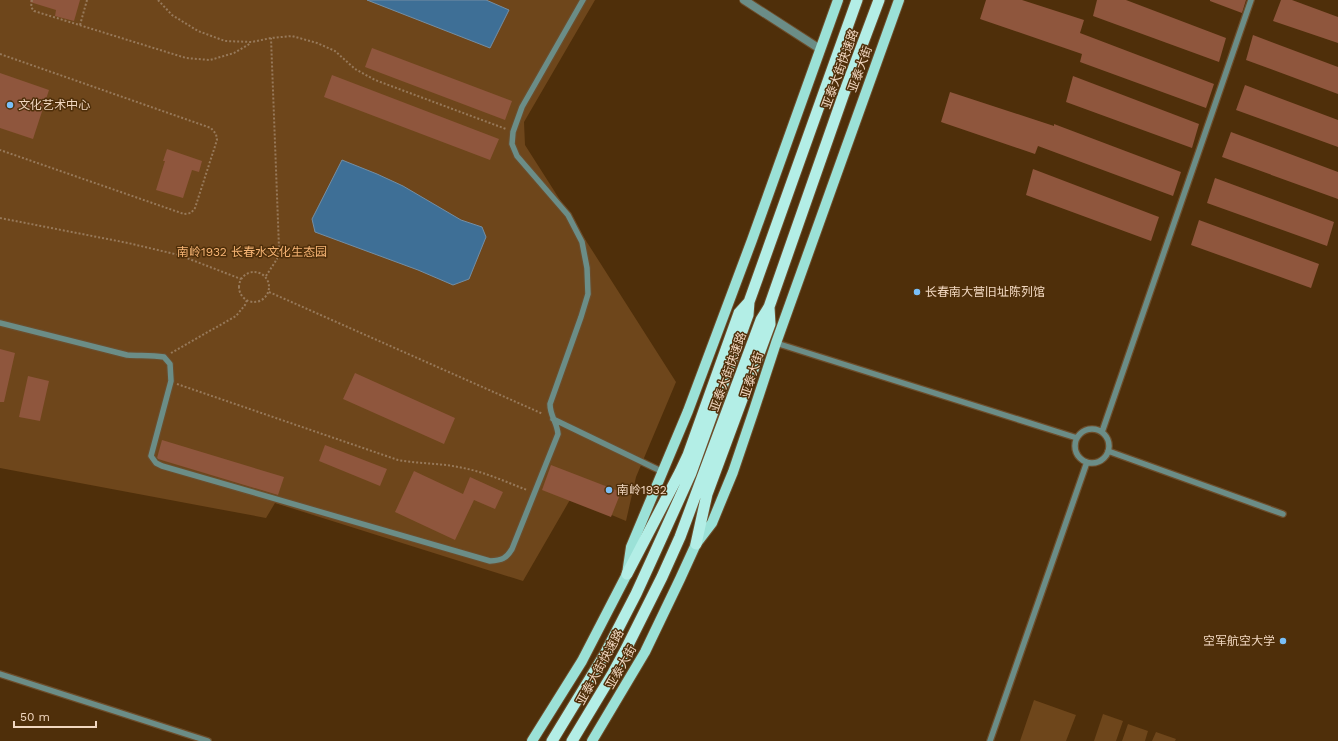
<svg xmlns="http://www.w3.org/2000/svg" width="1338" height="741" viewBox="0 0 1338 741" font-family="'Work Sans','Noto Sans SC',sans-serif">
<style>
.green{fill:#6e461b}
.water{fill:#3e6f96;stroke:#748ea3}
.building{fill:#8f563d}
.lines{fill:none;stroke-linecap:round;stroke-linejoin:round}
.service-casing{stroke:#6c4d2b;stroke-width:8}
.minor-casing{stroke:#6c4d2b;stroke-width:10}
.primary-casing{stroke:#6c4d2b;stroke-width:12}
.trunk-casing{stroke:#6c4d2b;stroke-width:13}
.path{stroke:#97795a;stroke-width:2;stroke-dasharray:2 2;stroke-linecap:butt}
.service{stroke:#6b8d87;stroke-width:5.5}
.minor{stroke:#6b8d87;stroke-width:8}
.primary{stroke:#9be1d7;stroke-width:10}
.trunk{stroke:#b3eee6;stroke-width:11}
.poi-dot{fill:#79bff8;stroke:#4f2f0a;stroke-width:1.5}
.labels{text-anchor:middle;stroke-width:3;stroke-linejoin:round;paint-order:stroke}
.street-label{font-size:12px;fill:#f1d7c0;stroke:#4f2f0a}
.poi-label{font-size:12px;fill:#f1d7c0;stroke:#4f2f0a;text-anchor:start}
.park-label{font-size:12px;fill:#f6b474;stroke:#4f2f0a}
</style>
<rect width="100%" height="100%" fill="#4f2f0a"/>
<path class="green" d="M0,0H595L524,122L525,145L676,382L636,477L626,521L571,498L523,581L275,503L266,518L0,468Z
M1034,700L1076,715L1066,741H1020Z
M1103,714L1123,721L1116,741H1094Z
M1128,724L1148,731L1145,741H1122Z
M1156,732L1176,739L1175,741H1152Z"/>
<path class="water" d="M367,0H486L509,10L490,48Z
M342,160L377,174L403,186L461,220L482,227L486,237L469,279L453,285L418,270L315,232L312,219Z"/>
<path class="building" d="M30,0H80L74,21L55,16L56,10L30,2Z
M986,0H1022L1084,20L1080,33L1214,84L1206,108L1080,62L1082,54L980,19Z
M1097,0H1126L1226,38L1219,62L1093,16Z
M1210,0H1246L1242,13L1210,1Z
M1281,0H1292L1338,17V43L1273,21Z
M1253,35L1338,67V94L1246,60Z
M372,48L512,101L505,120L365,67Z
M0,73L49,90L33,139L0,128Z
M332,75L499,139L490,160L324,97Z
M1073,76L1199,124L1192,148L1066,102Z
M1245,85L1338,120V147L1236,110Z
M950,92L1054,126V124L1181,172L1173,196L1038,146L1035,154L941,122Z
M1231,132L1338,172V199L1222,157Z
M167,149L202,161L199,172L192,170L183,198L156,190L165,161H163Z
M1033,169L1159,217L1151,241L1026,195Z
M1215,178L1334,222L1327,246L1207,203Z
M1199,220L1319,264L1311,288L1191,245Z
M0,349L15,353L4,402H0Z
M355,373L455,418L444,444L343,399Z
M28,376L49,381L40,421L19,417Z
M162,440L284,477L278,495L158,459L157,458Z
M325,445L387,469L380,486L319,461Z
M551,465L621,492L611,517L542,490Z
M414,471L463,494L470,477L503,492L495,509L474,500L455,540L395,512Z"/>
<g class="lines">
<g class="service-casing">
<path id="service" d="M0,323L127,355C139,356 151,355 164,357L170,364L171,381L151,456L156,463L162,466L490,561C502,560 506,559 512,549L558,434C557,422 550,416 550,404L581,317L588,294L587,268L582,242L568,215L517,156L512,144L513,132L522,107L583,0
M776,343L1077,438
M553,419L663,472
M1075 446a17 17 0 1 1 34 0a17 17 0 1 1-34 0Z
M1102,432L1251,0
M1108,451L1283,514
M0,674L208,741
M990,741L1087,462"/>
</g>
<g class="minor-casing">
<path id="minor" d="M744,0L820,49"/>
</g>
<g class="primary-casing">
<path id="primary" d="M532,741L582,661L627,574L631,547L688,411L752,240L838,0
M592,741L645,652L680,579L696,544L712,523L733,472L753,413L776,343L899,0"/>
</g>
<g class="trunk-casing">
<path id="trunk" d="M696,544L707,494L770,324L769,307
M627,574L680,472L688,455L739,313L749,302
M552,741L605,654L636,594L652,559L691,473L748,315L749,302L857,0
M572,741L613,673L625,651L662,577L680,537L761,320L769,307L843,96L879,0"/>
</g>
<path class="path" d="M32,0L31,7L34,11L186,58L210,60L234,53L251,43
M158,0L172,15L198,31L225,41L252,42L271,38L292,36L317,43L335,51L355,69L375,80L506,129
M80,25L87,0
M0,54L211,128L216,134L217,140L195,208L191,213L184,214L0,150
M0,218L128,243L179,255L241,279
M239 287a15 15 0 1 1 30 0a15 15 0 1 1-30 0Z
M266,276L277,259L279,248L271,38
M269,292L543,414
M171,353L236,316L245,305L247,300
M177,384L398,460C420,464 442,463 463,468C485,472 506,482 527,490"/>
<use href="#service" class="service"/>
<use href="#minor" class="minor"/>
<use href="#primary" class="primary"/>
<use href="#trunk" class="trunk"/>
</g>
<g class="poi-dot">
<circle cx="10" cy="105" r="4"/>
<circle cx="917" cy="292" r="4"/>
<circle cx="609" cy="490" r="4"/>
<circle cx="1283" cy="641" r="4"/>
</g>
<g class="labels">
<g class="street-label">
<text transform="translate(840 69) rotate(-70)" y="4">亚泰大街快速路</text>
<text transform="translate(860 69) rotate(-70)" y="4">亚泰大街</text>
<text transform="translate(728 372) rotate(-70)" y="4">亚泰大街快速路</text>
<text transform="translate(752 375) rotate(-72)" y="4">亚泰大街</text>
<text transform="translate(600 667) rotate(-61)" y="4">亚泰大街快速路</text>
<text transform="translate(621 667) rotate(-60)" y="4">亚泰大街</text>
</g>
<g class="poi-label">
<text x="18" y="109">文化艺术中心</text>
<text x="925" y="296">长春南大营旧址陈列馆</text>
<text x="617" y="494">南岭1932</text>
<text x="1275" y="645" text-anchor="end">空军航空大学</text>
</g>
<g class="park-label">
<text x="252" y="256">南岭1932 长春水文化生态园</text>
</g>
</g>
<path d="M14 721v6h82v-6" fill="none" stroke="#f1d7c0" stroke-width="2"/>
<text x="20" y="721" font-size="12" fill="#f1d7c0" stroke="#4f2f0a" stroke-width="3" paint-order="stroke">50 m</text>
</svg>
